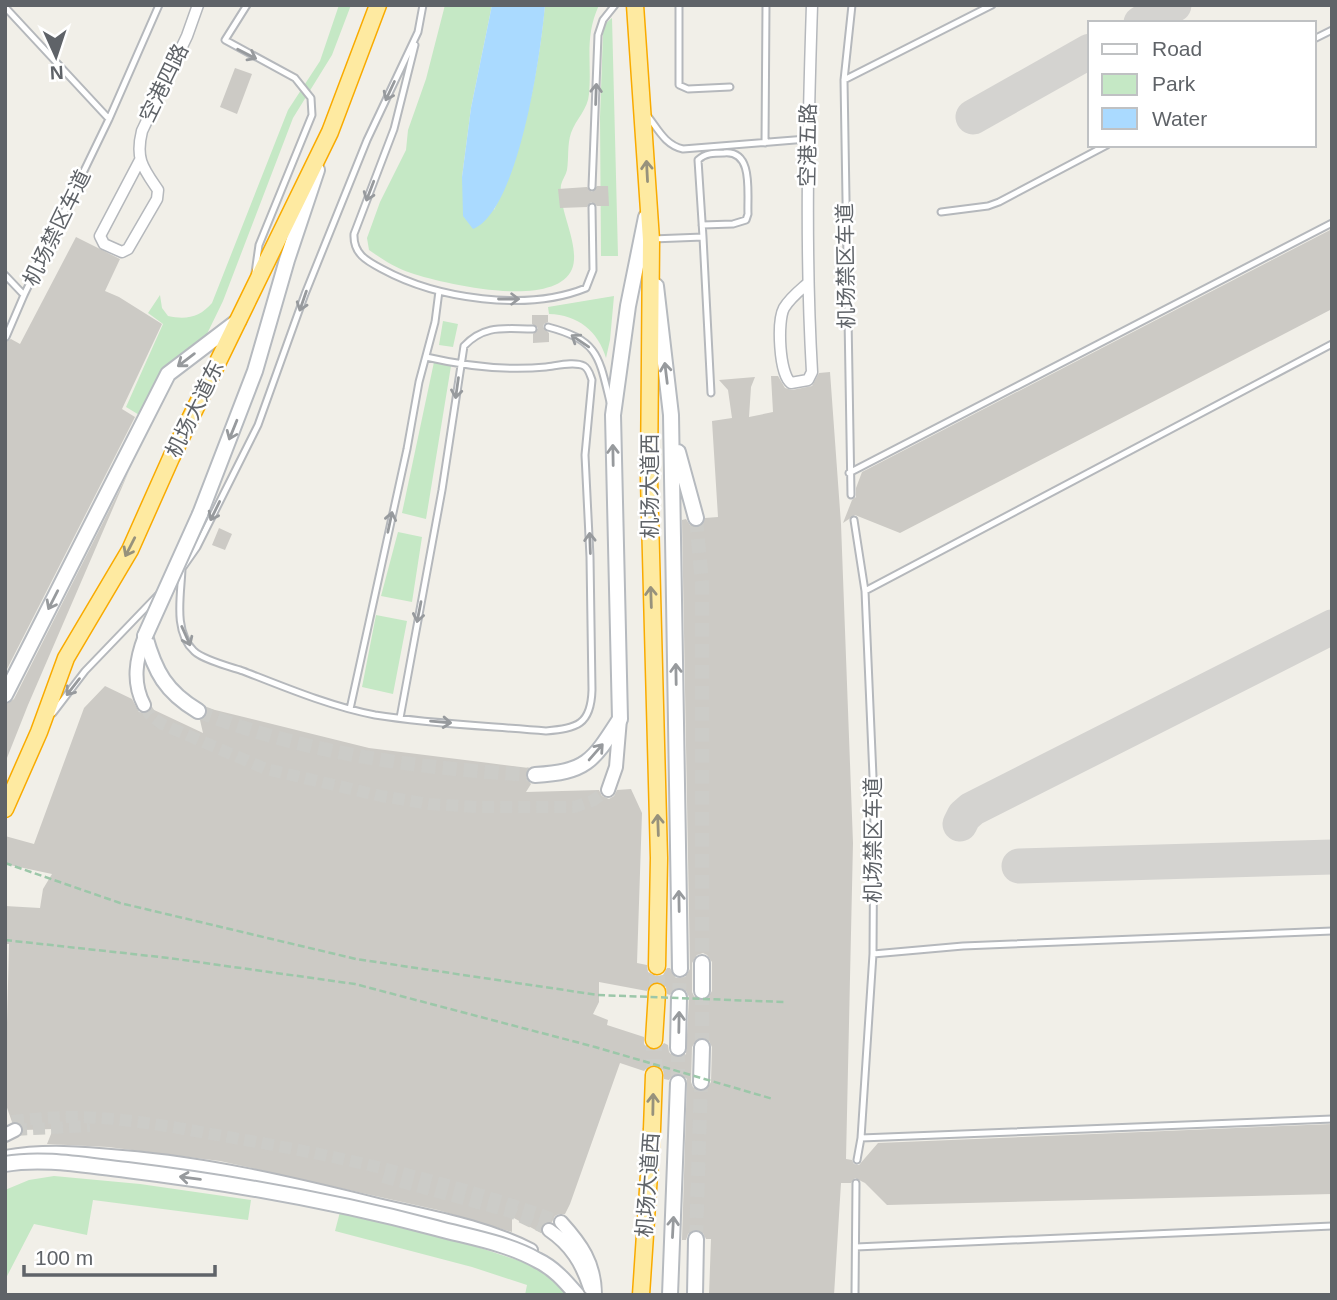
<svg xmlns="http://www.w3.org/2000/svg" width="1337" height="1300" viewBox="0 0 1337 1300" font-family="Arial,'Noto Sans SC',sans-serif">
<style>
.green{fill:#c5e8c5}
.water{fill:#aadaff}
.lines{fill:none;stroke-linecap:round;stroke-linejoin:round}
.taxiway{stroke:#d4d3d0;stroke-width:35}
.building{fill:#cccac5;fill-rule:evenodd}
.tertiary-tunnel{stroke:#ccccc8;stroke-width:12;stroke-dasharray:12 6;stroke-linecap:butt}
.secondary-tunnel{stroke:#ccccc8;stroke-width:14;stroke-dasharray:14 7;stroke-linecap:butt}
.trunk-tunnel{stroke:#ccccc8;stroke-width:16;stroke-dasharray:16 8;stroke-linecap:butt}
.service-casing{stroke:#b5b8bc;stroke-width:9}
.minor-casing{stroke:#b5b8bc;stroke-width:13}
.tertiary-casing{stroke:#b5b8bc;stroke-width:16}
.secondary-casing{stroke:#b6babf;stroke-width:18}
.trunk-casing{stroke:#f9ab00;stroke-width:19}
.service{stroke:#fff;stroke-width:5}
.minor{stroke:#fff;stroke-width:10}
.tertiary{stroke:#fff;stroke-width:12}
.secondary{stroke:#fff;stroke-width:14}
.trunk{stroke:#feeaa1;stroke-width:16}
.secondary-bridge-casing{stroke:#b6babf;stroke-width:18;stroke-linecap:butt}
.path-bridge{stroke:#9cc7a9;stroke-width:2.5;stroke-dasharray:7 3.5;stroke-linecap:butt}
.secondary-bridge{stroke:#fff;stroke-width:14}
.oneway{stroke:#979a9d}
.oneway2{stroke:#97927c}
.labels{text-anchor:middle;stroke-width:5;stroke-linejoin:round;paint-order:stroke}
.street-label{font-size:21px;fill:#5f6368;stroke:#fff}
</style>
<rect width="100%" height="100%" fill="#f1efe8"/>
<path class="green" d="M339,5H351L332,55L293,118L223,301L206,336L168,368L141,416L126,407L163,324L148,313L160,295L162,308L168,316C187,320 200,317 212,303L288,110L320,61Z
M445,5H492L471,108L462,177L494,210C524,145 538,76 545,5H599C584,38 592,61 589,94C588,109 576,119 571,133C567,145 569,158 567,170C566,175 562,180 561,185C558,210 581,246 572,269C555,310 444,284 411,273C395,268 382,259 369,250L367,238L380,202L406,150L408,130L426,79Z
M612,18L618,256H601L600,117L603,33L606,23Z
M614,296L610,340L606,358C598,331 578,315 549,314L548,307Z
M443,321L458,324L453,347L439,345Z
M434,362L451,366L426,519L402,513Z
M398,532L422,537L412,602L381,596Z
M376,615L407,621L393,694L362,687Z
M54,1176L140,1184L251,1200L248,1220L93,1200L87,1235L34,1224L5,1280V1190L29,1180Z
M340,1212L453,1239L526,1263L557,1278L568,1295H525L527,1285L472,1267L335,1231Z"/>
<path class="water" d="M492,5H545C541,52 519,210 473,229L463,216L462,177L471,108Z"/>
<g class="lines">
<path class="taxiway" d="M1141,23L1174,5
M973,117L1090,51
M960,824L964,816L972,809L1332,627
M1019,866L1332,857"/>
</g>
<path class="building" d="M235,68L252,74L237,114L220,107Z
M597,186H608L609,206H597L591,202L587,207L560,208L558,189L587,187L592,192Z
M1332,229V309L900,533L855,515L843,523L852,500L856,497V488L862,472Z
M76,237L120,259L105,291L119,297L162,324L122,409L135,417L5,673V342L11,339L20,344Z
M532,315H548V322L544,324L543,327L549,333V342L533,343V334L538,328L532,324Z
M830,372L841,524L853,843L846,1159L852,1160L854,1164L859,1165L878,1143L1332,1124V1194L887,1205L865,1183L855,1178L851,1183H841L834,1295H709L711,1239H706L702,1231L695,1229L688,1234L686,1240H682L687,1079L678,1073L673,1075L669,1080L664,1079L663,1070L655,1065L649,1066L644,1071L620,1063L570,1204L565,1214H559L555,1216L552,1222L542,1224L541,1233L512,1217V1232L438,1210L220,1161L108,1147L47,1144L53,1129L24,1130L20,1123L12,1122L5,1102L9,944H5V906L40,908L43,889L52,874L5,864V836L34,844L84,708L105,686L132,699L139,712L147,713L152,709L203,733L200,720L206,716L207,708L369,748L529,768L526,777L531,784L526,792L599,790L602,796L609,799L614,796L617,790L631,789L642,813L637,963L647,965L648,972L656,976L663,975L667,968H670L676,978L685,977L690,969L682,520L686,519L690,525L698,527L703,524L705,518L718,517L712,421L732,418L728,390L719,380L755,377L751,387L749,417L773,412L771,376H778L785,388L792,390L812,386L819,373ZM703,953L707,955L712,962V991L707,999L701,1001L694,996L692,992V963L697,955ZM599,982L647,991L652,983L658,982L666,987L667,994L670,995L675,988L685,989L689,997L686,1054L682,1057H674L669,1052L668,1045L664,1043L658,1050L649,1049L644,1044V1037L607,1025L608,1020L593,1014L599,1002ZM703,1037L708,1039L712,1047L711,1082L706,1090L700,1092L693,1087L691,1082L692,1047L697,1039Z
M129,471L28,705L5,763V705L14,699Z
M219,528L232,534L225,550L212,545Z"/>
<g class="lines">
<path class="tertiary-tunnel" d="M144,705L150,715L162,724L266,769L381,796L429,804L478,807H574L592,801L608,790
M12,1121C32,1119 51,1117 71,1117C131,1117 192,1131 251,1141C357,1160 460,1184 561,1222
M15,1130L90,1126
M383,1177L511,1212L549,1230"/>
<path class="secondary-tunnel" d="M696,518L702,583V963
M198,711C304,754 422,769 535,775
M679,997L680,969
M702,1047V991
M678,1083V1048
M696,1239L701,1082"/>
<path class="trunk-tunnel" d="M657,992V966
M654,1075V1040"/>
<g class="service-casing">
<path id="service" d="M247,5L225,40L295,78L311,98L312,115L259,245L255,273
M679,5V85L688,89L730,87
M5,7L109,119
M1314,39L1332,30
M415,45L394,129L354,234C353,254 367,261 382,269C437,299 527,312 586,288L593,270L592,207
M844,80L992,5
M647,115C658,129 665,145 683,149L807,139
M765,143L766,5
M592,187L598,35L603,20L615,5
M941,212L988,206L999,202L1107,145
M703,237L711,393
M652,239L703,237L698,160C705,153 714,153 724,153C754,150 747,193 748,214L746,220L733,224L702,225
M5,275L24,295
M548,327C598,340 599,356 610,402
M6,337L24,295L109,119L159,5
M849,473L1332,223
M851,495L844,80L852,5
M854,520L865,591L874,800L873,954L861,1138L857,1160
M182,569C181,595 173,632 194,651C203,660 231,667 243,671C284,687 332,707 375,715C431,724 489,726 546,731C577,728 591,725 592,690L590,557L585,455L592,380C590,375 589,369 584,366C574,361 556,366 546,367C505,371 465,366 426,357
M181,570L197,547L258,425L305,294L367,140L418,32L423,5
M865,591L1332,344
M350,709L407,449L419,382L435,322L439,291
M53,713L85,671L158,595
M400,718L442,490L464,346C485,324 505,329 533,329
M873,954L963,946L1332,931
M861,1138L1332,1119
M856,1247L1332,1226
M855,1295L856,1183"/>
</g>
<g class="minor-casing">
<path id="minor" d="M140,160L100,236L104,244L122,252L128,249L157,199L158,190C143,168 135,159 142,131L187,36L198,5
M807,284C799,291 790,298 784,308C777,321 779,374 791,383L808,380L812,372C805,250 808,128 812,5"/>
</g>
<g class="tertiary-casing">
<path id="tertiary" d="M144,705C132,682 136,659 145,636
M608,790L616,767L620,719
M5,1135L15,1130
M5,1157C44,1150 83,1153 122,1157C209,1164 293,1184 378,1205C429,1217 484,1226 531,1250
M561,1222C581,1244 595,1263 595,1295
M549,1230C571,1245 582,1263 590,1288"/>
</g>
<g class="secondary-casing">
<path id="secondary" d="M656,286L671,415L680,969
M678,452L696,518
M200,514L255,371L287,260L317,170
M145,636C155,672 166,692 198,711
M5,695L168,374L239,320
M535,775C587,772 593,761 620,719L613,415L628,306L646,217
M702,963V991
M678,1048L679,997
M701,1082L702,1047
M670,1295L678,1083
M695,1295L696,1239"/>
</g>
<g class="trunk-casing">
<path id="trunk" d="M635,5L651,240L649,479L659,858L657,966
M5,809L39,732L66,658L130,550L171,458L330,132L378,5
M654,1040L657,992
M641,1295L652,1129L654,1075"/>
</g>
<use href="#service" class="service"/>
<use href="#minor" class="minor"/>
<use href="#tertiary" class="tertiary"/>
<use href="#secondary" class="secondary"/>
<use href="#trunk" class="trunk"/>
<g class="secondary-bridge-casing">
<path id="secondary-bridge" d="M145,636L200,514
M5,1164C45,1157 87,1166 127,1170C232,1183 334,1201 436,1228C469,1237 507,1243 537,1260C554,1268 565,1281 577,1295"/>
</g>
<path class="path-bridge" d="M5,863L120,903L356,959L598,995L784,1002
M5,940L169,958L355,984L595,1047L773,1099"/>
<use href="#secondary-bridge" class="secondary-bridge"/>
</g>
<defs><path id="oneway-shaft" d="M-6 0H5M1.5-3L5.5 0L1.5 3" fill="none" stroke-width="1.6" stroke-linecap="round" stroke-linejoin="round" transform="scale(1.75)"/></defs>
<g class="oneway">
<use href="#oneway-shaft" transform="translate(247 54) rotate(27)"/>
<use href="#oneway-shaft" transform="translate(390 91) rotate(115)"/>
<use href="#oneway-shaft" transform="translate(596 94) rotate(-88)"/>
<use href="#oneway-shaft" transform="translate(370 191) rotate(111)"/>
<use href="#oneway-shaft" transform="translate(509 299)"/>
<use href="#oneway-shaft" transform="translate(303 301) rotate(109)"/>
<use href="#oneway-shaft" transform="translate(580 341) rotate(-146)"/>
<use href="#oneway-shaft" transform="translate(186 360) rotate(143)"/>
<use href="#oneway-shaft" transform="translate(666 373) rotate(-97)"/>
<use href="#oneway-shaft" transform="translate(457 388) rotate(98)"/>
<use href="#oneway-shaft" transform="translate(233 430) rotate(112)"/>
<use href="#oneway-shaft" transform="translate(613 455) rotate(-91)"/>
<use href="#oneway-shaft" transform="translate(215 511) rotate(116)"/>
<use href="#oneway-shaft" transform="translate(390 522) rotate(-78)"/>
<use href="#oneway-shaft" transform="translate(590 543) rotate(-92)"/>
<use href="#oneway-shaft" transform="translate(53 600) rotate(117)"/>
<use href="#oneway-shaft" transform="translate(419 612) rotate(101)"/>
<use href="#oneway-shaft" transform="translate(186 636) rotate(66)"/>
<use href="#oneway-shaft" transform="translate(676 674) rotate(-91)"/>
<use href="#oneway-shaft" transform="translate(73 687) rotate(128)"/>
<use href="#oneway-shaft" transform="translate(441 722) rotate(5)"/>
<use href="#oneway-shaft" transform="translate(596 752) rotate(-49)"/>
<use href="#oneway-shaft" transform="translate(679 901) rotate(-91)"/>
<use href="#oneway-shaft" transform="translate(679 1022) rotate(-89)"/>
<use href="#oneway-shaft" transform="translate(190 1178) rotate(-173)"/>
<use href="#oneway-shaft" transform="translate(673 1227) rotate(-87)"/>
</g>
<g class="oneway2">
<use href="#oneway-shaft" transform="translate(647 171) rotate(-93)"/>
<use href="#oneway-shaft" transform="translate(130 547) rotate(117)"/>
<use href="#oneway-shaft" transform="translate(651 597) rotate(-92)"/>
<use href="#oneway-shaft" transform="translate(658 825) rotate(-92)"/>
<use href="#oneway-shaft" transform="translate(653 1104) rotate(-89)"/>
</g>
<g class="labels">
<g class="street-label">
<text transform="translate(164 83) rotate(-64)" y="7">空港四路</text>
<text transform="translate(808 145) rotate(-89)" y="7">空港五路</text>
<text transform="translate(57 228) rotate(-64)" y="7">机场禁区车道</text>
<text transform="translate(846 266) rotate(-91)" y="7">机场禁区车道</text>
<text transform="translate(195 409) rotate(-64)" y="7">机场大道东</text>
<text transform="translate(650 486) rotate(-90)" y="7">机场大道西</text>
<text transform="translate(873 840) rotate(-90)" y="7">机场禁区车道</text>
<text transform="translate(648 1185) rotate(-86)" y="7">机场大道西</text>
</g>
</g>
<rect width="1337" height="1300" fill="none" stroke="#5f6368" stroke-width="14"/>
<rect x="1088" y="21" width="228" height="126" fill="#ffffff" stroke="#bfc1c3" stroke-width="2"/>
<rect x="1102" y="44" width="35" height="10" fill="#ffffff" stroke="#bfc1c3" stroke-width="2"/>
<text x="1152" y="56" font-size="21" fill="#5f6368">Road</text>
<rect x="1102" y="74" width="35" height="21" fill="#c5e8c5" stroke="#bfc1c3" stroke-width="2"/>
<text x="1152" y="91" font-size="21" fill="#5f6368">Park</text>
<rect x="1102" y="108" width="35" height="21" fill="#aadaff" stroke="#bfc1c3" stroke-width="2"/>
<text x="1152" y="126" font-size="21" fill="#5f6368">Water</text>
<g transform="translate(56 56) rotate(177)" stroke="#ffffff" stroke-width="5" paint-order="stroke">
<path d="M0-5L12 26L0 18L-12 26Z" fill="#5f6368"/>
<text y="-10" font-size="19" font-weight="bold" text-anchor="middle" fill="#5f6368">N</text>
</g>
<path d="M24 1265v10h191v-10" fill="none" stroke="#5f6368" stroke-width="3.5"/>
<text x="35" y="1265" font-size="21" fill="#5f6368" stroke="#ffffff" stroke-width="5" paint-order="stroke">100 m</text>
</svg>
